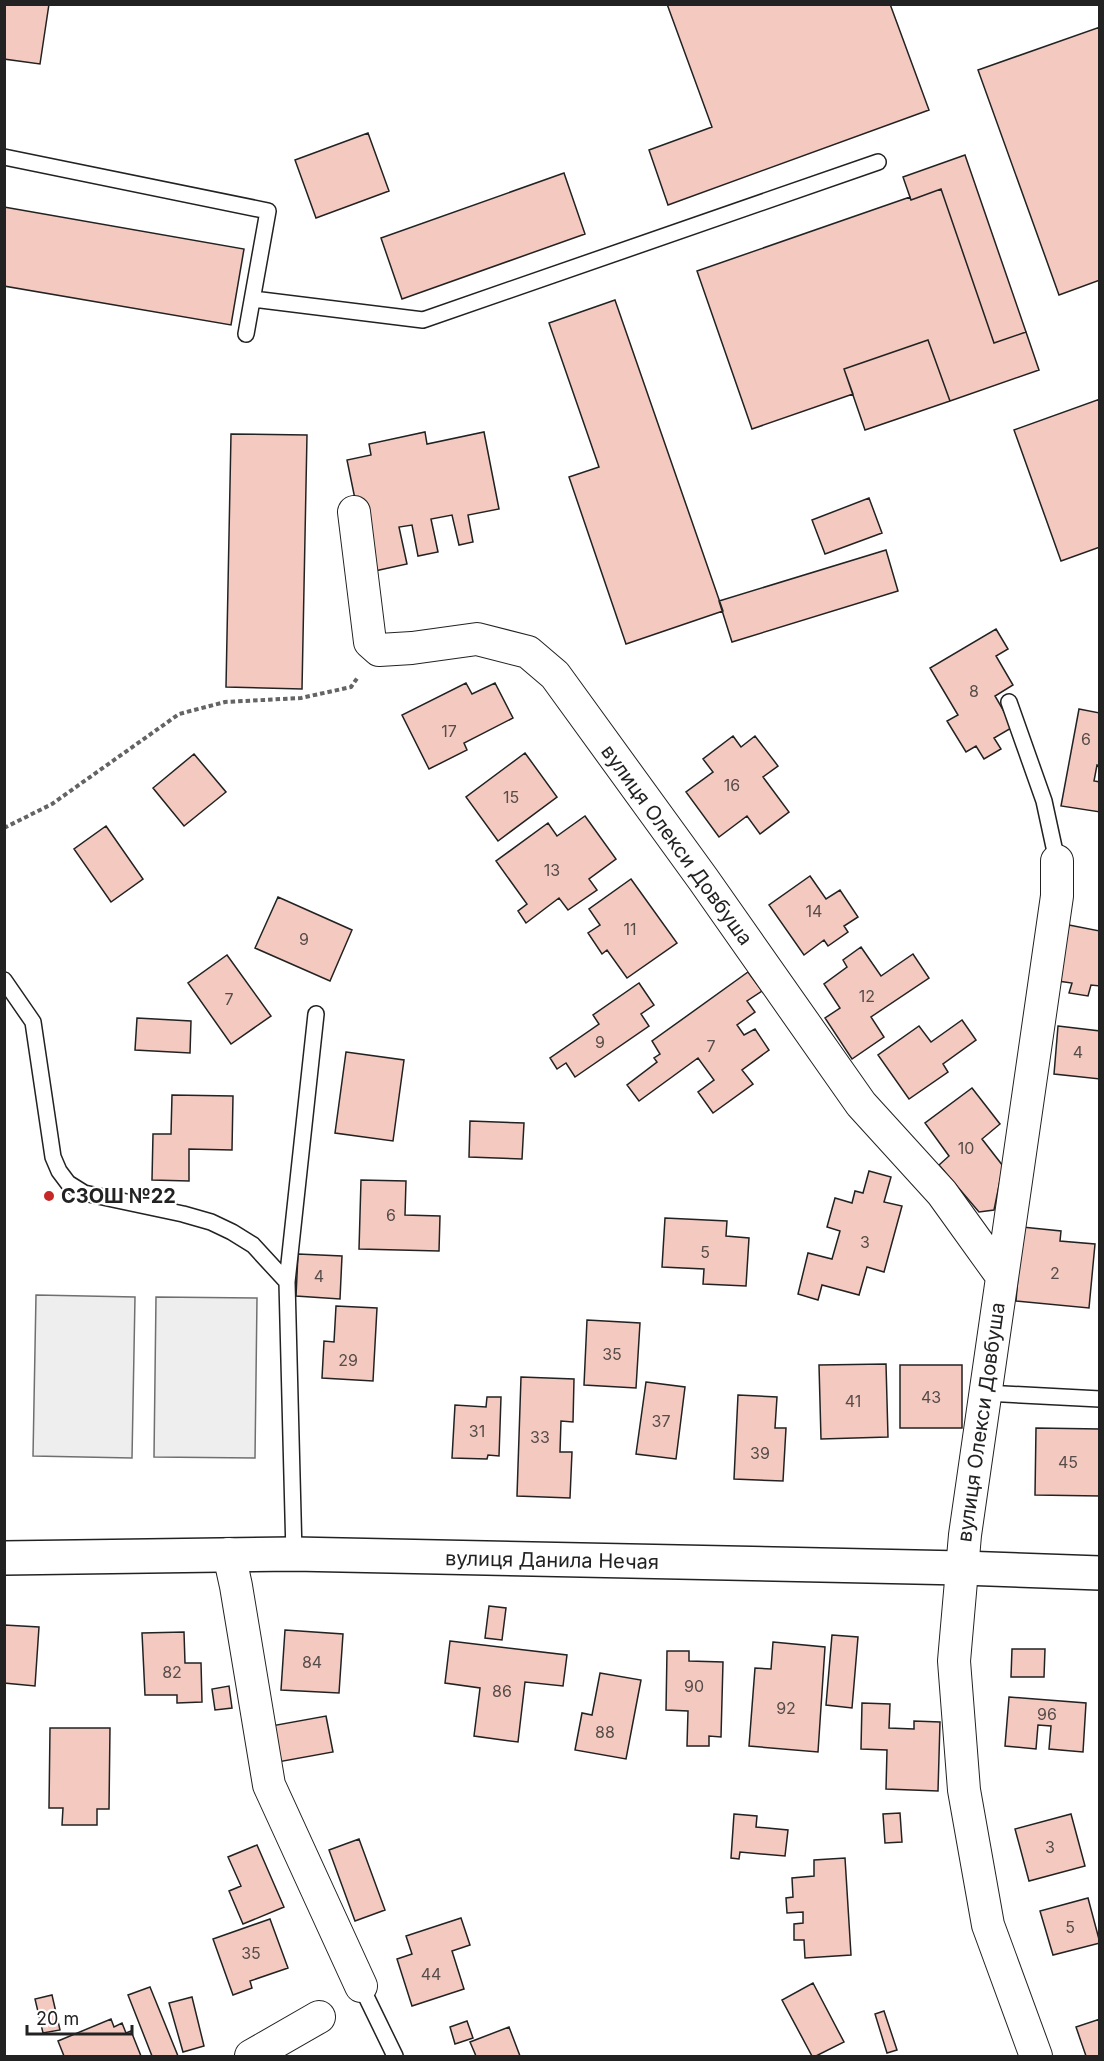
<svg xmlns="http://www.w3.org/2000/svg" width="1104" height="2061" font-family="Inter,sans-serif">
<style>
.green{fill:#eee;stroke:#6f6f6f;stroke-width:1.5}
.building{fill:#f3c9c0;stroke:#222;stroke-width:1.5}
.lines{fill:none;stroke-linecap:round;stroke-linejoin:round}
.lane-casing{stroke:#222;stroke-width:18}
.street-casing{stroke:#222;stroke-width:34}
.secondary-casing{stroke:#222;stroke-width:36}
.path{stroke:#646464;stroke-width:4;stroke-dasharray:4.5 3;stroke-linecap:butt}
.lane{stroke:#fff;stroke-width:15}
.street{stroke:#fff;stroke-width:32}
.secondary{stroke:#fff;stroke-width:33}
.poi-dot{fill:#c62828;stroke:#fff;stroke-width:2}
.labels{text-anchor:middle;stroke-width:4.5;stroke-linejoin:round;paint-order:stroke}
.number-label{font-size:16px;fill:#564c4a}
.street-label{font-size:20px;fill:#222;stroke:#fff}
.poi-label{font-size:20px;font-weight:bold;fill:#222;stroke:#fff;text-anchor:start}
</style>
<rect width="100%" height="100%" fill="#fff"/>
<path class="green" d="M 36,1295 L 135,1297 L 132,1458 L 33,1456 Z
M 156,1297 L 257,1298 L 255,1458 L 154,1457 Z"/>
<path class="building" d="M 4,4 L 49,4 L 40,64 L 4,59 Z
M 667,4 L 890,4 L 929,110 L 668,205 L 649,150 L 712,127 Z
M 1100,27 L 1100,280 L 1059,295 L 978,70 Z
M 368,133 L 389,191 L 316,218 L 295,160 Z
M 965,155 L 1026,332 L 994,343 L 941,189 L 911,200 L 903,177 Z
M 564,173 L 585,234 L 402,299 L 381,238 Z
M 941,189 L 994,343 L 1026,332 L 1039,370 L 950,401 L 928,340 L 844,369 L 853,394 L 752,429 L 697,271 L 910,197 L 911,200 Z
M 4,207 L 244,249 L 231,325 L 4,286 Z
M 615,300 L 723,611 L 626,644 L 569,477 L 599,467 L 549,323 Z
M 928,340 L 950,401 L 865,430 L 844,369 Z
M 1100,399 L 1100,547 L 1061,561 L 1014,430 Z
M 425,432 L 427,444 L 484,432 L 499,509 L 468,515 L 473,542 L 459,545 L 452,515 L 431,519 L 438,552 L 418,556 L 412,525 L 399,527 L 407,564 L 370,572 L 347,460 L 371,455 L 369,444 Z
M 231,434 L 307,435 L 302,689 L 226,687 Z
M 869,498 L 882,533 L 825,554 L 812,520 Z
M 886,550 L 898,591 L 732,642 L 719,601 Z
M 996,629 L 1008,649 L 996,656 L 1013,685 L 995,696 L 1013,727 L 994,738 L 1001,749 L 984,759 L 976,746 L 966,752 L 947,721 L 958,715 L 930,668 Z
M 466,683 L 472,694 L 495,683 L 513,718 L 464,743 L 467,750 L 429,769 L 402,715 Z
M 1079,709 L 1100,713 L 1100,766 L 1097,765 L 1094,781 L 1100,782 L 1100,812 L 1061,806 Z
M 733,736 L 741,747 L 755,736 L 778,766 L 763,777 L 789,812 L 760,834 L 747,816 L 719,837 L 686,792 L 713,772 L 703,759 Z
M 525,753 L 557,797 L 498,841 L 466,797 Z
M 194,754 L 226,792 L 184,826 L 153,788 Z
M 585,816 L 616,859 L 589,879 L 597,890 L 568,910 L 559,898 L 526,923 L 518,911 L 527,904 L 496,861 L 548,823 L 557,836 Z
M 106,826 L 143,879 L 111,902 L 74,849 Z
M 810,876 L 826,899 L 840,890 L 858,917 L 844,926 L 848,932 L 828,946 L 824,940 L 804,955 L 769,905 Z
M 631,879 L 677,943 L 627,978 L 607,950 L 602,954 L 588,933 L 600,925 L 589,909 Z
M 278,897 L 352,930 L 330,981 L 255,948 Z
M 1069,925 L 1100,931 L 1100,986 L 1091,985 L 1088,996 L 1069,993 L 1072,983 L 1058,981 Z
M 861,947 L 881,976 L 913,954 L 929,978 L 871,1017 L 884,1037 L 852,1059 L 825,1018 L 840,1008 L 824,984 L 847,967 L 843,960 Z
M 227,955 L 271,1016 L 231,1044 L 188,983 Z
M 748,972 L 762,991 L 747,1001 L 755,1012 L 737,1025 L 744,1035 L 755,1029 L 769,1050 L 742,1070 L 753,1084 L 713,1113 L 698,1092 L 714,1080 L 698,1058 L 639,1101 L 627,1085 L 657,1062 L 654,1058 L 660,1054 L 652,1041 Z
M 639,983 L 654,1005 L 641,1014 L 649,1026 L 575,1077 L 566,1063 L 557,1069 L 550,1058 L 599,1024 L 593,1015 Z
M 137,1018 L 191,1021 L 190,1053 L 135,1050 Z
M 962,1020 L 976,1040 L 943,1064 L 948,1072 L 909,1099 L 878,1055 L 919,1026 L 931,1042 Z
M 1058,1026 L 1100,1031 L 1100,1079 L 1054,1074 Z
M 346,1052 L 404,1060 L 393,1141 L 335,1133 Z
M 972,1088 L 1000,1124 L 982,1139 L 1003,1166 L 994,1210 L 979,1212 L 939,1165 L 949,1156 L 925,1123 Z
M 172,1095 L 233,1096 L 232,1150 L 189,1149 L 189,1181 L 152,1180 L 153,1134 L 171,1134 Z
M 470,1121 L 524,1123 L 522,1159 L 469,1157 Z
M 869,1171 L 891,1177 L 884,1202 L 902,1206 L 884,1272 L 867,1267 L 859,1295 L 822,1285 L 818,1300 L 798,1294 L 808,1253 L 832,1259 L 840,1231 L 827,1227 L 835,1198 L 852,1203 L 855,1191 L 863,1193 Z
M 361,1180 L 406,1181 L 405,1215 L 440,1216 L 439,1251 L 359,1249 Z
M 665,1218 L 727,1221 L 726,1236 L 749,1238 L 746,1286 L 703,1284 L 704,1269 L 662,1267 Z
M 1022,1227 L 1061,1231 L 1060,1241 L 1095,1244 L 1089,1308 L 1016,1301 Z
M 298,1254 L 342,1256 L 340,1299 L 296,1296 Z
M 336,1306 L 377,1308 L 373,1381 L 322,1378 L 324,1341 L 334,1342 Z
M 587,1320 L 640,1323 L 636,1388 L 584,1385 Z
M 886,1364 L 888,1437 L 821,1439 L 819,1365 Z
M 900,1365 L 962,1365 L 962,1428 L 900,1428 Z
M 521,1377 L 574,1379 L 573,1422 L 561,1421 L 560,1452 L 572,1452 L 570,1498 L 517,1496 Z
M 646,1382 L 685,1387 L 676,1459 L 636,1454 Z
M 738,1395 L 777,1397 L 775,1428 L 786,1428 L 783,1481 L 734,1479 Z
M 487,1397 L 501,1397 L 499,1456 L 488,1455 L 487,1459 L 452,1458 L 455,1405 L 486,1407 Z
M 1036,1428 L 1100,1429 L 1100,1496 L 1035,1495 Z
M 489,1606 L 506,1608 L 502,1640 L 485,1638 Z
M 4,1625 L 39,1627 L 35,1686 L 4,1683 Z
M 285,1630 L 343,1634 L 339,1693 L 281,1690 Z
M 184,1632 L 185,1663 L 201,1663 L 202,1702 L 177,1703 L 177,1695 L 145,1695 L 142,1633 Z
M 832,1635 L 858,1637 L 852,1708 L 826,1705 Z
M 450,1641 L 567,1655 L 563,1686 L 525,1682 L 518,1742 L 474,1736 L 480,1688 L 445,1683 Z
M 773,1642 L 825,1647 L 818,1752 L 749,1746 L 755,1668 L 771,1669 Z
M 1012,1649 L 1045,1649 L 1044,1677 L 1011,1677 Z
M 667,1651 L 689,1651 L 689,1661 L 723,1662 L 721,1737 L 709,1736 L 709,1746 L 687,1746 L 688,1711 L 666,1710 Z
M 600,1673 L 641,1680 L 626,1759 L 575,1750 L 582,1713 L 592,1715 Z
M 229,1686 L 232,1708 L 215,1710 L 212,1689 Z
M 1009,1697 L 1086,1703 L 1083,1752 L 1049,1749 L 1051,1726 L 1038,1725 L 1036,1749 L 1005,1746 Z
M 862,1703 L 890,1704 L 889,1728 L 914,1729 L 914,1721 L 940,1722 L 938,1791 L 886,1789 L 887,1750 L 861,1749 Z
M 326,1716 L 333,1752 L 278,1762 L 271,1726 Z
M 50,1728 L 110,1728 L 109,1809 L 97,1809 L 97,1825 L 62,1825 L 63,1808 L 49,1808 Z
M 900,1813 L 902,1842 L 885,1843 L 883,1814 Z
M 734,1814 L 757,1816 L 756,1827 L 788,1830 L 785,1856 L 740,1852 L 739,1859 L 731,1858 Z
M 1071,1814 L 1085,1866 L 1029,1881 L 1015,1829 Z
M 359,1839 L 385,1910 L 355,1921 L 329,1850 Z
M 257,1845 L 284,1907 L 243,1924 L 229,1891 L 241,1886 L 228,1857 Z
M 845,1858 L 851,1955 L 805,1958 L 804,1940 L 794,1940 L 794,1924 L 803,1923 L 803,1912 L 787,1913 L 786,1898 L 793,1897 L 792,1878 L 814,1876 L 814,1860 Z
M 1088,1898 L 1100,1943 L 1053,1955 L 1040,1911 Z
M 461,1918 L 470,1945 L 452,1951 L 464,1989 L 412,2006 L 397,1959 L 412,1954 L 406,1936 Z
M 270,1919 L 288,1968 L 250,1981 L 252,1988 L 233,1995 L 213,1939 Z
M 813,1983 L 844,2042 L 816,2056 L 812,2056 L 782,2000 Z
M 150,1987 L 178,2056 L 152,2056 L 128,1995 Z
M 52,1995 L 60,2030 L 43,2033 L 35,1999 Z
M 192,1997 L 204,2046 L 183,2052 L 169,2003 Z
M 884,2011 L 897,2050 L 887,2053 L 875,2014 Z
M 111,2019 L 114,2027 L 122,2023 L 126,2033 L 131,2031 L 141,2056 L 64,2056 L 58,2041 Z
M 1100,2019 L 1100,2056 L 1086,2056 L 1076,2027 Z
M 467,2021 L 473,2038 L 455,2044 L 450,2027 Z
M 509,2027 L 520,2056 L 476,2056 L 470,2042 Z"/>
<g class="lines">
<g class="lane-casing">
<path id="lane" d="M 4,157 L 268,211 L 246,334
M 253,299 L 423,320 L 878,162
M 1009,702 L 1044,801 L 1057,861
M 4,980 L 33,1022 L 53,1157 L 59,1171 L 68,1183 L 84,1193 L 183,1214 L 211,1222 L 232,1232 L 253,1245 L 287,1282 L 294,1554
M 287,1282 L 316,1014
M 985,1393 L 1100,1399
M 361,1986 L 395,2056"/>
</g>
<g class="street-casing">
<path id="street" d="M 354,512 L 370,642 L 379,650 L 412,648 L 477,639 L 528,652 L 555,675 L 703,879 L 861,1104 L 942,1193 L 1001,1275
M 229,1554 L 236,1586 L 269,1785 L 361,1986
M 251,2056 L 319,2017
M 1036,2056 L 988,1925 L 964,1790 L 954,1661 L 965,1535 L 1057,896 L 1057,861"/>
</g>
<g class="secondary-casing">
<path id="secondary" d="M 4,1558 L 294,1554 L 962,1568 L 1100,1573"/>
</g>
<path class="path" d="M 4,828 L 52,804 L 179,714 L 225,702 L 301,698 L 351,687 L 358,677"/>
<use href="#lane" class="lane"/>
<use href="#street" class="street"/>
<use href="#secondary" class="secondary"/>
</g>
<circle class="poi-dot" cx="49" cy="1196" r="6"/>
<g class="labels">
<g class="number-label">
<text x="974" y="697">8</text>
<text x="449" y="737">17</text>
<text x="1086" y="745">6</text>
<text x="732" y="791">16</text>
<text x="511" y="803">15</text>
<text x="552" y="876">13</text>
<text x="814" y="917">14</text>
<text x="630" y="935">11</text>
<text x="304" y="945">9</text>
<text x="867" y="1002">12</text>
<text x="229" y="1005">7</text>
<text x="600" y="1048">9</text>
<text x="711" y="1052">7</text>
<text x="1078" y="1058">4</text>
<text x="966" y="1154">10</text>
<text x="391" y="1221">6</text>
<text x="865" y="1248">3</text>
<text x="705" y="1258">5</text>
<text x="1055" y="1279">2</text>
<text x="319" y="1282">4</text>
<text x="612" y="1360">35</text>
<text x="348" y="1366">29</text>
<text x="931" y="1403">43</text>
<text x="853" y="1407">41</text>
<text x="661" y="1427">37</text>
<text x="477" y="1437">31</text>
<text x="540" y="1443">33</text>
<text x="760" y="1459">39</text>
<text x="1068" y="1468">45</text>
<text x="312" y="1668">84</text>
<text x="172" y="1678">82</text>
<text x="694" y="1692">90</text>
<text x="502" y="1697">86</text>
<text x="786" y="1714">92</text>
<text x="1047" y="1720">96</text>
<text x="605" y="1738">88</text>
<text x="1050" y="1853">3</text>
<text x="1070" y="1933">5</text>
<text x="251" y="1959">35</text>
<text x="431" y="1980">44</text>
</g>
<g class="street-label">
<text transform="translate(677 845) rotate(54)" y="7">вулиця Олекси Довбуша</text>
<text transform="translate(981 1422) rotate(-82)" y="7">вулиця Олекси Довбуша</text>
<text transform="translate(552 1560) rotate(1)" y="7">вулиця Данила Нечая</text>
</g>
<g class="poi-label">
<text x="61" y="1203">СЗОШ №22</text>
</g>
</g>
<rect width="1104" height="2061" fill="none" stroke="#222222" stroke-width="12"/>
<path d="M27 2025v9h105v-9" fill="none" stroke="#222222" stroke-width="3"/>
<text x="36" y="2025" font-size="18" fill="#222222" stroke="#ffffff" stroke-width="4.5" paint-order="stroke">20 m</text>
</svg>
